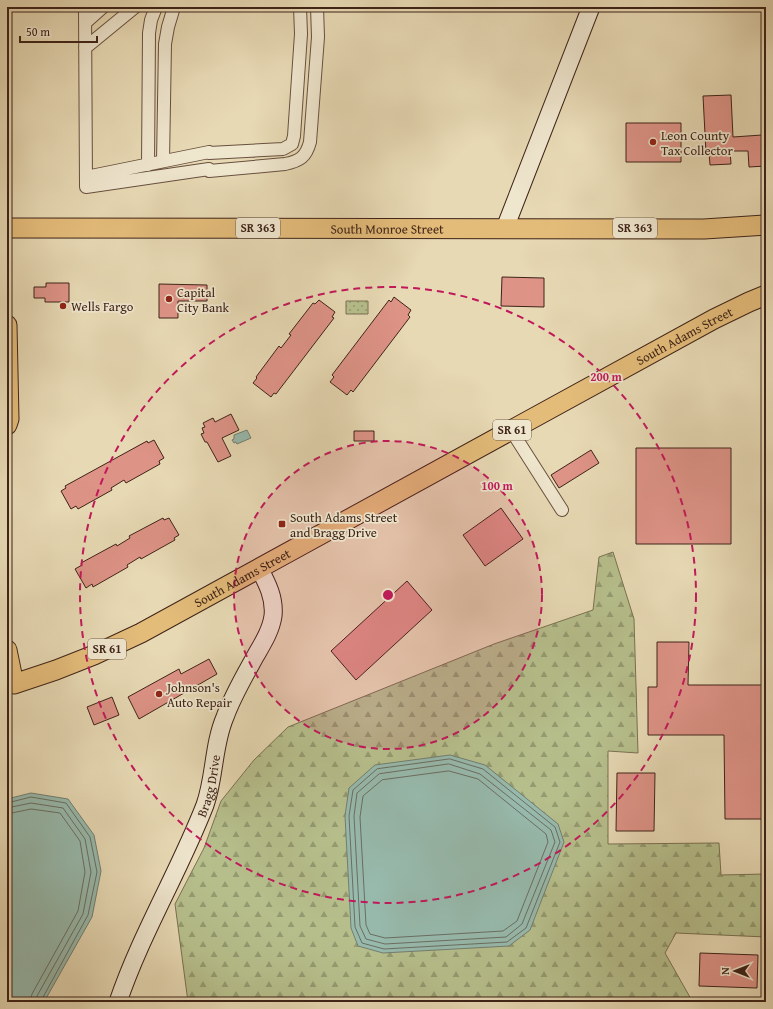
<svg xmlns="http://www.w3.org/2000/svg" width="773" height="1009" font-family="'Gentium Book Plus',serif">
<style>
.green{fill:url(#green-dots);stroke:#7a7152}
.forest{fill:url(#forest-firs);stroke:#7a7152}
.water{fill:#97baad;stroke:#737e71}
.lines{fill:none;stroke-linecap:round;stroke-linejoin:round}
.shore{stroke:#6a6e62;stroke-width:1}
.building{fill:#de9387;stroke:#3e2318}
.street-casing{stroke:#68503f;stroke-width:14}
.secondary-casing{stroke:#3e2318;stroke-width:19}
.primary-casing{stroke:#3e2318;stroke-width:21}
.street{stroke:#efe6ce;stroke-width:12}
.secondary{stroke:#efe6ce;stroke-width:17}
.primary{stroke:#e4bc7a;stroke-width:19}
.ring{fill:none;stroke:#c2185b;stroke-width:2;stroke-dasharray:7 5}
.poi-dot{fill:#8f2418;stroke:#efe6ce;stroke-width:1.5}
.labels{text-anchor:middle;stroke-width:3.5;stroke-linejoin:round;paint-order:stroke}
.shield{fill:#efe6ce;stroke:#735e4f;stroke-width:1}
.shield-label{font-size:12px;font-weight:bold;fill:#3e2318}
.poi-label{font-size:13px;fill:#3e2318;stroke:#efe6ce;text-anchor:start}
.street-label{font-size:13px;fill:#3e2318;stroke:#efe6ce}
.centre{fill:#c2185b;stroke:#efe6ce;stroke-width:2}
.ring-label{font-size:12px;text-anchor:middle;font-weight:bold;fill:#c2185b;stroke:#efe6ce;stroke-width:3.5;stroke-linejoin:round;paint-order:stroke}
</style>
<defs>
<pattern id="green-dots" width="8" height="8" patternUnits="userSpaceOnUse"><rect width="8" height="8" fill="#b6bf8c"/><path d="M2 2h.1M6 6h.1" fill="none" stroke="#959b71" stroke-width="1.8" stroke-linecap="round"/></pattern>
<pattern id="forest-firs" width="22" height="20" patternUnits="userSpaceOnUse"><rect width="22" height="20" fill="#b6bf8c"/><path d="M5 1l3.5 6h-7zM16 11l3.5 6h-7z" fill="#959b71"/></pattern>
</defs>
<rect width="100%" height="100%" fill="#e7d9b4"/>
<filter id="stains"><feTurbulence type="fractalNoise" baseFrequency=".005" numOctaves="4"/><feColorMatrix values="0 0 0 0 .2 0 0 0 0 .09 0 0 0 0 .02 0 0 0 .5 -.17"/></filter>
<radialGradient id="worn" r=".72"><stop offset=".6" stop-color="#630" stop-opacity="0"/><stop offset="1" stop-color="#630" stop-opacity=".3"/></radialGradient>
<path class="green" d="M 346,301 L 368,301 L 368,314 L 346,314 Z"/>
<path class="forest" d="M 613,552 L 634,619 L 638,753 L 608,751 L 608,844 L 719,843 L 721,875 L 766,874 L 766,937 L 676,933 L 665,953 L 691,999 L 691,1002 L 188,1002 L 175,904 L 204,848 L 221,801 L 254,760 L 288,727 L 494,644 L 593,610 L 599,557 Z"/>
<path class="water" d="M 247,430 L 251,438 L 237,444 L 236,442 L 234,443 L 232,440 L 234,439 L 234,435 Z
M 450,755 L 485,765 L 558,824 L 564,842 L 530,930 L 509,946 L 383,953 L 358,946 L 351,928 L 345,816 L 349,788 L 375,765 Z
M 31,793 L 68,799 L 94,835 L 101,871 L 92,917 L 44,1002 L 7,1002 L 7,799 Z"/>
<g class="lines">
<path class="shore" d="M 450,759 L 483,769 L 555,827 L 560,842 L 526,928 L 507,942 L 384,949 L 362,943 L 355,927 L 349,816 L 353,790 L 377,769 Z
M 449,764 L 480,774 L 551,830 L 555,842 L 522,924 L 506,937 L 385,944 L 366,939 L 360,926 L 354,816 L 357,793 L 379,774 Z
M 449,771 L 478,779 L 546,834 L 548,842 L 517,921 L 503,931 L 385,938 L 370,934 L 366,925 L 360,817 L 363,796 L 382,780 Z
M 7,803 L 31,797 L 66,803 L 90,837 L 97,872 L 88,915 L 42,999 L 41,1002
M 7,808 L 31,803 L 63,808 L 85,839 L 91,872 L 83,914 L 37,996 L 36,1002
M 7,814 L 31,809 L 60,813 L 80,841 L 85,872 L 78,911 L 32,994 L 30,1002"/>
</g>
<path class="building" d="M 731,95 L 733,137 L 762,135 L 762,142 L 766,142 L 766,166 L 749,167 L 748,151 L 730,151 L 731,164 L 710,165 L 709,152 L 706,153 L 703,96 Z
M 626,123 L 681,123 L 681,162 L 626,162 Z
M 502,277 L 544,278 L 544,307 L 501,306 Z
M 46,283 L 69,283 L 69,302 L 45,302 L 45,298 L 34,298 L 34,287 L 46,287 Z
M 159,284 L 207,285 L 207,301 L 178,301 L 178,318 L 159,318 Z
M 394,297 L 411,310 L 408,315 L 410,317 L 353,392 L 351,390 L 347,395 L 330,382 L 334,377 L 332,375 L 389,300 L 391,302 Z
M 319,300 L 335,312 L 332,317 L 334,318 L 276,394 L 274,393 L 271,397 L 253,383 L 257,378 L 256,377 L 279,346 L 281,348 L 291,335 L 289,334 L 313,303 L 315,304 Z
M 231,414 L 239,430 L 222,438 L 231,456 L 218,462 L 207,442 L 205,442 L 201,434 L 204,433 L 202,428 L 205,427 L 203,423 L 213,418 L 215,422 Z
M 354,431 L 374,431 L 374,441 L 354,441 Z
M 154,440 L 164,458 L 159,461 L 160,464 L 126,483 L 124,480 L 111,488 L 112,490 L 78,509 L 76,506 L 71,509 L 61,491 L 66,488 L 65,486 L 147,441 L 148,443 Z
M 636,448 L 731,448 L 731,544 L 636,544 Z
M 591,450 L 599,463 L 559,488 L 551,475 Z
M 501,508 L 523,539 L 485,566 L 463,535 Z
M 163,518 L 164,520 L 169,518 L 179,535 L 174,538 L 175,540 L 141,559 L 140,557 L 127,565 L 128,567 L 93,587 L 92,584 L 86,588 L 75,569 L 82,565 L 81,563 L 116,544 L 117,546 L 130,538 L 129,536 Z
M 407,581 L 432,610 L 356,680 L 331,651 Z
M 657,642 L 689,642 L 688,685 L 766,685 L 766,819 L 725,819 L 724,735 L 648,735 L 648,687 L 657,687 Z
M 209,659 L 217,674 L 139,719 L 128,697 L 179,669 L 181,674 Z
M 112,697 L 119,715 L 94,725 L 87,707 Z
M 617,773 L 655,773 L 654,831 L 616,831 Z
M 700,953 L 758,955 L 757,988 L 699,986 Z"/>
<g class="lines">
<g class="street-casing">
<path id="street" d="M 85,7 L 86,187 L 209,169
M 85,23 L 103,7
M 85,48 L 135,7
M 209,153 L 283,149 L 292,144 L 294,136 L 301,34 L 300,7
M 163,161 L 165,44 L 168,27 L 174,7
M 148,165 L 149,33 L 151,20 L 156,7
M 209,171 L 285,164 C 300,161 306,157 310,142 L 318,37 L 317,7
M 86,177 L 209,152
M 511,430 L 562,510"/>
</g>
<g class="secondary-casing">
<g id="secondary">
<path d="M 505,228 L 591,7"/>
<path id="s1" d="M 118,1002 C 141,934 179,872 205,805 C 215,777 213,745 225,717 C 233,695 245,675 256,655 C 263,643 271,630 273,616 C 275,598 267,583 259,568"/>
</g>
</g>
<g class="primary-casing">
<g id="primary">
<path id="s2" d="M 7,228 L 704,229 L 766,225"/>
<path d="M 7,325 L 9,419 L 7,425"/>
<path id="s3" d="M 7,650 L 14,684 L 56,670 L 94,655 L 141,633 L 714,319 L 749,302 L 766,295"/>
</g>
</g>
<use href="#street" class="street"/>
<use href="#secondary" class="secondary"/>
<use href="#primary" class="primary"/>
</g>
<circle cx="388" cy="595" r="154" fill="#c2185b" fill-opacity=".12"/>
<g class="ring">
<circle cx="388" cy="595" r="154"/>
<circle cx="388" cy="595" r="308"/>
</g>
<g class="poi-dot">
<circle cx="653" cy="142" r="4"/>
<circle cx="169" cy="299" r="4"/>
<circle cx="63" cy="306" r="4"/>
<rect x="278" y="520" width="8" height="8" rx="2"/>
<circle cx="159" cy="694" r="4"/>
</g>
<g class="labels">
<g class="shield">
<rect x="236" y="218" width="44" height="20" rx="3"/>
<rect x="613" y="218" width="44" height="20" rx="3"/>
<rect x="493" y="420" width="38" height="20" rx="3"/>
<rect x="88" y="639" width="38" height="20" rx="3"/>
</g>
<g class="shield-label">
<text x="258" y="232">SR 363</text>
<text x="635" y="232">SR 363</text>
<text x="512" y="434">SR 61</text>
<text x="107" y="653">SR 61</text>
</g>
<g class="poi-label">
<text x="661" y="140">Leon County<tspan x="661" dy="15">Tax Collector</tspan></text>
<text x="177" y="297">Capital<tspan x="177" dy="15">City Bank</tspan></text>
<text x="71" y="311">Wells Fargo</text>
<text x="290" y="522">South Adams Street<tspan x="290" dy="15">and Bragg Drive</tspan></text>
<text x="167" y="692">Johnson's<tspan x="167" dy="15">Auto Repair</tspan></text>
</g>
<g class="street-label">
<text dy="5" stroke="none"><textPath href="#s2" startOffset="380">South Monroe Street</textPath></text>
<text dy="5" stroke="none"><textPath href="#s3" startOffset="791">South Adams Street</textPath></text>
<text dy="5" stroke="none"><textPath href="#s3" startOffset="287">South Adams Street</textPath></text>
<text dy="5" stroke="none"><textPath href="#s1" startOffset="235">Bragg Drive</textPath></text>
</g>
</g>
<circle cx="388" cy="595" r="6" class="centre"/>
<g class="ring-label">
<text x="606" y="381">200 m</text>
<text x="497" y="490">100 m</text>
</g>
<rect width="773" height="1009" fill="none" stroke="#e7d9b4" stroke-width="24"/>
<rect x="8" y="8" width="757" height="993" fill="none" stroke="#3e2318" stroke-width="2"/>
<rect x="12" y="12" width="749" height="985" fill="none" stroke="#3e2318"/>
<g transform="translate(735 971) rotate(270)" stroke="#efe6ce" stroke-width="3" paint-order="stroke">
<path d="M0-3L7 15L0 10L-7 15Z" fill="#3e2318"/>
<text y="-6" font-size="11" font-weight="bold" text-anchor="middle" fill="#3e2318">N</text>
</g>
<path d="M20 36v6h77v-6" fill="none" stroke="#3e2318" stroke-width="2"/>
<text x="26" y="36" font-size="12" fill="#3e2318" stroke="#efe6ce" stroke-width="3" paint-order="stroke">50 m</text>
<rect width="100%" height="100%" filter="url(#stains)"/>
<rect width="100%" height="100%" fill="url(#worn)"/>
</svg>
